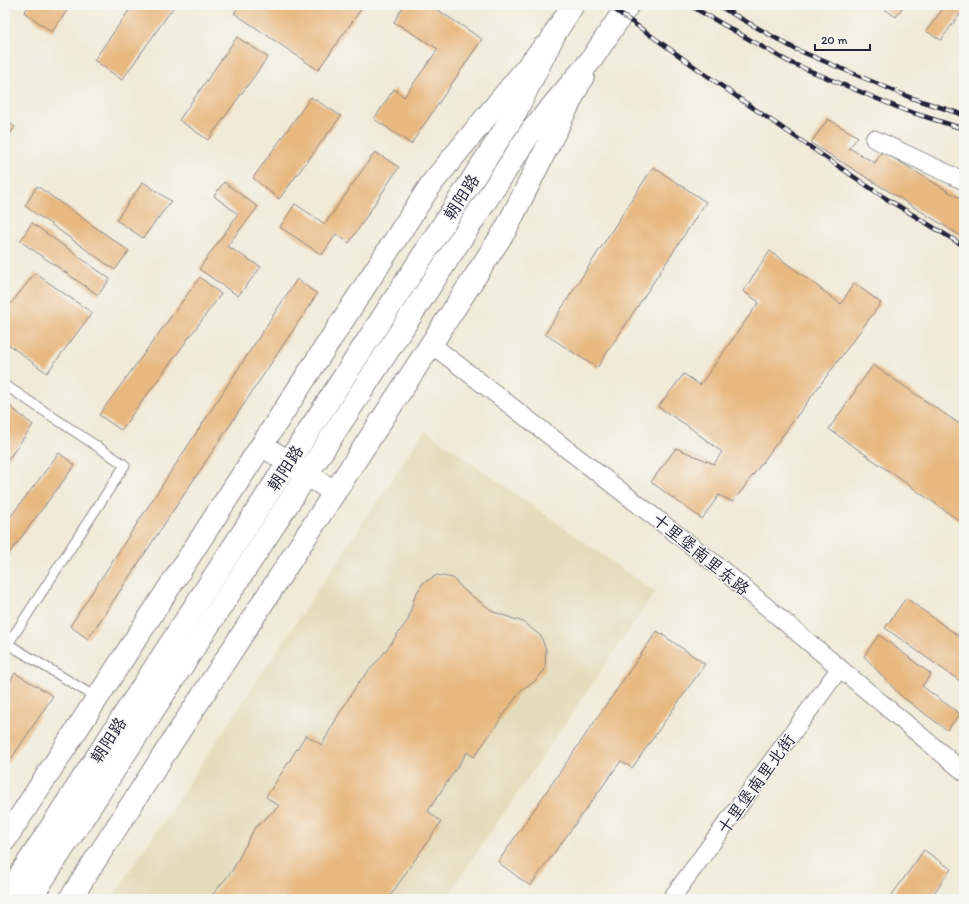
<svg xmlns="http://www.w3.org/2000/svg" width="969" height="904" font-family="Itim,'LXGW WenKai TC',sans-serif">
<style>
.built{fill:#e4dbba}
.building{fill:#e8b87f}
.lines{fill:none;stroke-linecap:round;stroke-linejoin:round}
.lane-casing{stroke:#898689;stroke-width:11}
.street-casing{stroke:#898689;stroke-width:19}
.secondary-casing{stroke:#898689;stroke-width:24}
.highway-casing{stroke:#898689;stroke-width:24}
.lane{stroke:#fff;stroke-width:9}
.street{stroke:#fff;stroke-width:17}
.secondary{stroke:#fff;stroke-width:22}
.highway{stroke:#fff;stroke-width:22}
.rail-casing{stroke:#22223b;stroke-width:4.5}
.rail{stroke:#f6f6f2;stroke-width:3;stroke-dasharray:9;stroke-linecap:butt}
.labels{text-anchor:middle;stroke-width:3;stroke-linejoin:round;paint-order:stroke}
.street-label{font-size:17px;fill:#22223b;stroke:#f6f6f2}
</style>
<rect width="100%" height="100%" fill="#f6f6f2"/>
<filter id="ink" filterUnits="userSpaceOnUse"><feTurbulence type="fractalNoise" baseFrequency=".025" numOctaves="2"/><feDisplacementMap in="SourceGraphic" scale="8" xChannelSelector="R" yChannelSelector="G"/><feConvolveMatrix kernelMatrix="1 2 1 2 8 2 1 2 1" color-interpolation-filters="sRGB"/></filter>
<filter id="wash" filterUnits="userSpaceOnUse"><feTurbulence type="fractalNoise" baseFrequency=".012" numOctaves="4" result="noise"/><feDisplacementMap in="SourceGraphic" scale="16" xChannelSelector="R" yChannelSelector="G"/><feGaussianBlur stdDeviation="0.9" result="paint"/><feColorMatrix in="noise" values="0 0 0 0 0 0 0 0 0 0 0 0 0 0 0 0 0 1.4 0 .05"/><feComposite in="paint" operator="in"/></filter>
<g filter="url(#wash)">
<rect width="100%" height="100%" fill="#f0ead7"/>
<path class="built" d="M 425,430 L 655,592 L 445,899 L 111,899 Z"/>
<g id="blocks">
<path class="building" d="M 30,5 L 71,5 L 52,32 L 24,12 Z
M 133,5 L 175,5 L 122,80 L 94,60 Z
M 240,5 L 364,5 L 318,70 L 234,13 Z
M 404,5 L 430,5 L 482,39 L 411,144 L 374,119 L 394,89 L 404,97 L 438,49 L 394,22 Z
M 879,5 L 904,5 L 896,17 Z
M 937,5 L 964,5 L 964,18 L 959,15 L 941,40 L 926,31 L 942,10 Z
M 237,37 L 268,57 L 208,140 L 179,120 Z
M 311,97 L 341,116 L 279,199 L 253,178 Z
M 828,119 L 858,137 L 849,148 L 875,163 L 882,151 L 964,201 L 964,238 L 811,143 Z
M 5,120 L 15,127 L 5,141 Z
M 375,152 L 399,167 L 349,243 L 336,234 L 322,255 L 280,227 L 295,204 L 325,224 Z
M 653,167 L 706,202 L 597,368 L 545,334 Z
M 143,182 L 171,201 L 143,238 L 116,220 Z
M 224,182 L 258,207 L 227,246 L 261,267 L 238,296 L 199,269 L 238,214 L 214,196 Z
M 37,186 L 129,251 L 115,270 L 25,206 Z
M 32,223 L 110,279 L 98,295 L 20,241 Z
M 770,251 L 841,304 L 854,283 L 881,303 L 733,502 L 719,495 L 702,519 L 651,482 L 676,448 L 714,464 L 722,452 L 685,424 L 658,407 L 684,374 L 700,385 L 759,302 L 743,291 Z
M 35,273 L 92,313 L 47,373 L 5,342 L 5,311 Z
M 200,277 L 221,294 L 121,430 L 99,415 Z
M 297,279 L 317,294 L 88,639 L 70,626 Z
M 873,365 L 964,427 L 964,524 L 829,429 Z
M 5,402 L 33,425 L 5,464 Z
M 59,453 L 75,465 L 5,559 L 5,524 Z
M 437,575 L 453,578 L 465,591 L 494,612 L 523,622 L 541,636 L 546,650 L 545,670 L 534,682 L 522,689 L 474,757 L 467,752 L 428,811 L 441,822 L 388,899 L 209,899 L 232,871 L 254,829 L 279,806 L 266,797 L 306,735 L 322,745 L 336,719 L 358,683 L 381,657 L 408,620 L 415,596 L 423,583 Z
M 906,598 L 964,640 L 964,684 L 885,628 Z
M 657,631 L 705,664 L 632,768 L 621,761 L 530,886 L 498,862 Z
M 879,635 L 931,674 L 922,686 L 960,714 L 947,730 L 901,696 L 864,656 Z
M 15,673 L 53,696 L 5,768 L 5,690 Z
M 924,850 L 951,869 L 930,899 L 889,899 Z"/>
</g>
</g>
<g filter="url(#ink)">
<use href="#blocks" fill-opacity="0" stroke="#898689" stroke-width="1"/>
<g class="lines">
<g class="lane-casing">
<path id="lane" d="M 5,385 L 125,465 L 8,644 L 97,698"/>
</g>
<g class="street-casing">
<path id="street" d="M 874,139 L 964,181
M 431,344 L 719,567 L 964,772
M 671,899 L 840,668"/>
</g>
<g class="secondary-casing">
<path id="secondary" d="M 262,445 L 334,492
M 5,840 L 432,183 L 543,48
M 70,899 L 506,229 L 583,76"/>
</g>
<g class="highway-casing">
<path id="highway" d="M 5,898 L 513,117 L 555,33 L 573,5
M 30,899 L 532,130 L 591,60 L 628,5"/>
</g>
<use href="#lane" class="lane"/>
<use href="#street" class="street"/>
<use href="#secondary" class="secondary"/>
<use href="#highway" class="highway"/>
<g class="rail-casing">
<path id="rail" d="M 608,5 L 740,99 L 882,196 L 964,246
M 689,5 L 789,62 L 904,110 L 964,129
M 717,5 L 795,49 L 909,97 L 964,115"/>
</g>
<use href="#rail" class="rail"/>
</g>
</g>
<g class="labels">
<g class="street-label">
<text transform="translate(461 197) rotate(-57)" y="6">朝阳路</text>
<text transform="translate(285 468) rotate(-57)" y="6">朝阳路</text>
<text transform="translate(701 554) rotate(39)" y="6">十里堡南里东路</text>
<text transform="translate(108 740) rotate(-57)" y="6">朝阳路</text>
<text transform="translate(756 784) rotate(-54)" y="6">十里堡南里北街</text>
</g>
</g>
<rect width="969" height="904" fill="none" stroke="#f6f6f2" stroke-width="20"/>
<path d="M815 44v6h55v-6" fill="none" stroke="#22223b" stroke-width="2"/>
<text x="821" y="44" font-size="12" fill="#22223b" stroke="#f6f6f2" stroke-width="3" paint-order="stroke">20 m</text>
</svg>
